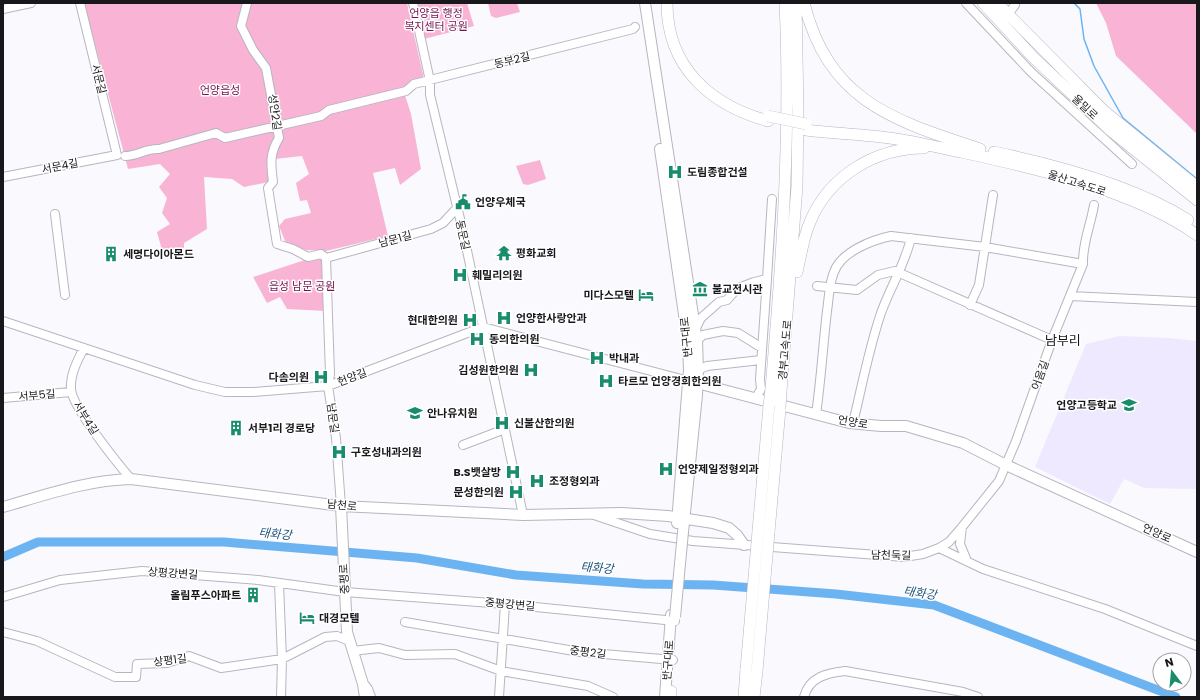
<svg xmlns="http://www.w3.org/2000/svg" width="1200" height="700" font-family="Poppins,'Noto Sans KR',sans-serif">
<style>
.built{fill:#eee9fe}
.green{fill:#f9b4d5}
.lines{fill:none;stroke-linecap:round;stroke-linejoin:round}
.stream{stroke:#6cb4f1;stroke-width:1.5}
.river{stroke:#6cb4f1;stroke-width:9}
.minor-casing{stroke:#b7b5c1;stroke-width:10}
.major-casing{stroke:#b7b5c1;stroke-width:12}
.highway-casing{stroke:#b7b5c1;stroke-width:12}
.minor{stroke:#fff;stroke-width:8}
.major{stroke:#fff;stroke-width:10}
.highway{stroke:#fff;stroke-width:11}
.major-bridge-casing{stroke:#b7b5c1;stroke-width:12;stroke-linecap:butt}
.highway-bridge-casing{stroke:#b7b5c1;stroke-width:12;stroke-linecap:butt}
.major-bridge{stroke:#fff;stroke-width:10}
.highway-bridge{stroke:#fff;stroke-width:11}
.labels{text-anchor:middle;stroke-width:3;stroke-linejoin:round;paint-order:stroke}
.park-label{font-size:11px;fill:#74104f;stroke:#fff}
.street-label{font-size:11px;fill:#18171b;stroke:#fff}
.poi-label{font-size:11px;font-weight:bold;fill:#18171b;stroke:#fff;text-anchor:start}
.water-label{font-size:12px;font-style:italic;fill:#1e527a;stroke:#fff}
.quarter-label{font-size:13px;fill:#18171b;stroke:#fff}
</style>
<rect width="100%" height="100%" fill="#faf9fe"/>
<path class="built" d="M 1119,336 L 1169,338 L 1197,341 L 1197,489 L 1144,488 L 1124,479 L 1110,504 L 1035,467 L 1086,344 Z"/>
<path class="green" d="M 84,3 L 407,3 L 424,79 L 407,84 L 403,89 L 411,114 L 421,169 L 400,185 L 395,168 L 373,173 L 388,236 L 326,251 L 306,250 L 285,241 L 279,226 L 285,219 L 311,213 L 307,200 L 300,201 L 296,183 L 309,174 L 302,156 L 275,159 L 269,182 L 244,187 L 232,179 L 204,177 L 207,229 L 184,243 L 184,248 L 162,250 L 157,232 L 170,224 L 162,213 L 167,198 L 159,187 L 170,174 L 160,164 L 128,169 Z
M 416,3 L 467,3 L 474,26 L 424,39 Z
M 488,3 L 517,3 L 520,12 L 496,18 L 491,16 Z
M 1096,3 L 1197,3 L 1197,134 L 1116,56 L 1106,23 Z
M 540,160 L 546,179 L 528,185 L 523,184 L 516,166 Z
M 320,255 L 324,259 L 326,311 L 287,309 L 280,297 L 267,303 L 253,277 Z"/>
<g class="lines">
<path class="stream" d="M 1074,3 L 1080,9 L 1084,39 L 1094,66 L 1123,118 L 1197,179"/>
<path class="river" d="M 3,557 L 38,542 L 224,542 L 417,558 L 516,575 L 643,584 L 713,585 L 836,594 L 934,605 L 1176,697"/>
<g class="minor-casing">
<path id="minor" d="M 247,3 L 241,26 L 253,50 L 266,68 L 279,138 C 269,154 271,165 273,182 L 268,188 L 277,244 L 293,249 L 308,257 L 321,254 L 326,258
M 413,3 L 430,81 L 430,95 L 462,227 L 523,515
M 966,3 L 1031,72 L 1132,164
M 3,9 L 31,3
M 1009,13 L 1015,5 L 1014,3
M 125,156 C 137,156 147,148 159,149 L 216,133 L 225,138 L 321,116 L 329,110 L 406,91 L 414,84 L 633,29 L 635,27
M 3,177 L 117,155 L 80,3
M 55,214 L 65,295
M 326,258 L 330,374 L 328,386 L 336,438 L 341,506
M 326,258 L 431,229 L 443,223 L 457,208
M 767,279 L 772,199
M 817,286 L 857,290 L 878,275 L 895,271 L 1052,340
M 1070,296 L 1197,302
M 970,305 L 979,285 L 993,195
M 3,321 L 195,385 L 225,392 L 253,392 L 328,386 L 483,327 L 693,382
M 695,330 L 701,318 L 719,302 L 727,300 L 734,292 L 741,287 L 754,282 L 767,279 L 760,379 L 761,389 L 756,398
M 697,341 L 703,335 L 723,331 L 738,333 L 762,348
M 84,348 C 77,361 70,375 71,389 C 72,407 118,464 131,479
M 698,370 L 707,366 L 761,360
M 3,398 L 71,392
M 816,414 C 821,380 823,345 827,311 C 829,298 829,284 834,272 C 841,252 872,240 891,236 L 985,247 L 1083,264 C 1082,244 1091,224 1094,205
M 853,423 C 862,386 869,348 881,313 C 890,288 905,264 911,238
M 463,445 L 505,429
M 594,515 L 650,534 L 693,541 L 904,557 L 923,554 L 939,548 L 983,569 L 1105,609 L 1197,646
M 962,527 L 960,544 L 967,561
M 939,548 L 949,542 L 962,527 L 999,481 L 1016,441 L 1052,340 L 1083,264
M 279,583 L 282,659 L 281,697
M 3,597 L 60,580 L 142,571 L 258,580 L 345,592 L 505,604 L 675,621
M 405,622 L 580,652 L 673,660
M 3,632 L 37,641 L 115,677 L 136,677 L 137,664 L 167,663 L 189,656 L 221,668 L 282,659 L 325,637 L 337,636 L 349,641
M 352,651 L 379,648 L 405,655 L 455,654 L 501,671 L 588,686 L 613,697
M 499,697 L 505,604
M 804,697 C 809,677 827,673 845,671 L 963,692 L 978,697"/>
</g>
<g class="major-casing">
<path id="major" d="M 645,3 L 697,341 L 698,370 L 697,395 L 683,532
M 660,149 L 688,342 L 689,370 L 677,523
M 697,383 L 849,423 L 881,426 L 906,426 L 963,443 L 1006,465 L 1197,552
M 341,506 L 347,632 L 363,684
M 3,507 C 45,495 87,480 131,479 L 341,506 L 523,515 L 622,513 L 668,516 L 713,523 L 729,528 L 737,535 L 744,545
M 365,697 L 363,684 L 367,689 L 370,697
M 665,697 L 671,615"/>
</g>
<g class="highway-casing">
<path id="highway" d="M 667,3 C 667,67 710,105 768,121
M 804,3 C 829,102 893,120 980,149
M 983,3 L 1033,57 L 1110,130 L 1197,200
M 997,3 L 1104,111 L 1197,187
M 806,130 C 836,134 866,134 896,139 C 918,142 939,148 961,152 C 1035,168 1136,191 1197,235
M 994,152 C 1056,165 1135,186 1188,220
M 797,272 C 801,255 803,238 810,222 C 829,176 875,148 924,148
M 771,389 C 782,260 791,132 785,3
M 781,391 L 797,186 L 798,111 L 796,3
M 758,531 L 769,406
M 769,532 L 780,409
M 671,691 L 671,697
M 744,697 L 746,669
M 754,697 L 757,671"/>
</g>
<use href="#minor" class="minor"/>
<use href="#major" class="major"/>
<use href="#highway" class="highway"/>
<g class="major-bridge-casing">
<path id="major-bridge" d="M 675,617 L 683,532"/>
</g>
<g class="highway-bridge-casing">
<path id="highway-bridge" d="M 768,116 L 806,124
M 769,406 L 771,389
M 780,409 L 781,391
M 746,669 L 758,531
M 757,671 L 769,532"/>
</g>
<use href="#major-bridge" class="major-bridge"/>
<use href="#highway-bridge" class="highway-bridge"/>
</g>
<defs>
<g id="hospital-bare" transform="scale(1.2)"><path d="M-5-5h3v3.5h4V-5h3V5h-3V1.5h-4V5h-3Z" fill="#198c6c" stroke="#fff" stroke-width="2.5" paint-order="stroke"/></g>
<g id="civic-bare" transform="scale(1.2)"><path d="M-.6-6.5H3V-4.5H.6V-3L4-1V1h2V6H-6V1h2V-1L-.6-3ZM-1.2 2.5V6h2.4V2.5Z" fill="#198c6c" stroke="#fff" stroke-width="2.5" paint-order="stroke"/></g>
<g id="temple-bare" transform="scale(1.2)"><path d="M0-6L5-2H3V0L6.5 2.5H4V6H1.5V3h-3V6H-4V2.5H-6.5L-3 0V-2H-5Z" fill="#198c6c" stroke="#fff" stroke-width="2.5" paint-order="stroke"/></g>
<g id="building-bare" transform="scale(1.2)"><path d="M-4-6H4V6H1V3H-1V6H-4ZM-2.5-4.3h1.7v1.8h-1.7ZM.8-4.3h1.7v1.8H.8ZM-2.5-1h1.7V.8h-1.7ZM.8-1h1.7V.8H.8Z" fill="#198c6c" stroke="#fff" stroke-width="2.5" paint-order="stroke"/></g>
<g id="museum-bare" transform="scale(1.2)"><path d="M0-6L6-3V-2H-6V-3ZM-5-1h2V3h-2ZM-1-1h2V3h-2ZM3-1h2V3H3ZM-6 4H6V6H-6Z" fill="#198c6c" stroke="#fff" stroke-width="2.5" paint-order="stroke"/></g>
<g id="hotel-bare" transform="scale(1.2)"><path d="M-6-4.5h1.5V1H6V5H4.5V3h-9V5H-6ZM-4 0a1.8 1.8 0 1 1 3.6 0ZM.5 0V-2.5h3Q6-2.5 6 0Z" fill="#198c6c" stroke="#fff" stroke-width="2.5" paint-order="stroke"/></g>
<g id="school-bare" transform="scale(1.2)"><path d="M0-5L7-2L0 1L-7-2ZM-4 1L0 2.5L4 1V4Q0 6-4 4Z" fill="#198c6c" stroke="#fff" stroke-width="2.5" paint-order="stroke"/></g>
</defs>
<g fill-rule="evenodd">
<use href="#hospital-bare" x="675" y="172"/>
<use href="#civic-bare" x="463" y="202"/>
<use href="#temple-bare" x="504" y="253"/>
<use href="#building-bare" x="111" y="254"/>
<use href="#hospital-bare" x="460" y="275"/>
<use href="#museum-bare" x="700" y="289"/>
<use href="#hotel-bare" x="646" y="295"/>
<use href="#hospital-bare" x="504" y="318"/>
<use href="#hospital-bare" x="470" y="320"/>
<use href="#hospital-bare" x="477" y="339"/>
<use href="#hospital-bare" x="597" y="358"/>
<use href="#hospital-bare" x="531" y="370"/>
<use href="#hospital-bare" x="321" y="377"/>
<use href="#hospital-bare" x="606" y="381"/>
<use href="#school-bare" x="1129" y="405"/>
<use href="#school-bare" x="415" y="413"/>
<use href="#hospital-bare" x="502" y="423"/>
<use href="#building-bare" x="236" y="428"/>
<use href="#hospital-bare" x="339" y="452"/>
<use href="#hospital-bare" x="666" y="469"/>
<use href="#hospital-bare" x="513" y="472"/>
<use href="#hospital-bare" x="537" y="481"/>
<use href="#hospital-bare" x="516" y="492"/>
<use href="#building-bare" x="253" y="595"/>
<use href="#hotel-bare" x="307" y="618"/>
</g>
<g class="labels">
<g class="park-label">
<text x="436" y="17">언양읍 행정<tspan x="436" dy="13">복지센터 공원</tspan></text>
<text x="220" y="94">언양읍성</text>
<text x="302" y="290">읍성 남문 공원</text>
</g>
<g class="street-label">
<text transform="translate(512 60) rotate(-14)" y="4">동부2길</text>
<text transform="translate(99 79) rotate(76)" y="4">서문길</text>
<text transform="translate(1085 107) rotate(43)" y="4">울밀로</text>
<text transform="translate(275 112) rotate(82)" y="4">성안2길</text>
<text transform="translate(60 166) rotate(-11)" y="4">서문4길</text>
<text transform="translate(1077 183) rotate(18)" y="4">울산고속도로</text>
<text transform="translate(463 235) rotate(77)" y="4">동문길</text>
<text transform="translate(395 239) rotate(-15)" y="4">남문1길</text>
<text transform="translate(686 337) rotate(-96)" y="4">반구대로</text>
<text transform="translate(785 350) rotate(-85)" y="4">경부고속도로</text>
<text transform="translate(1040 375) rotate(-70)" y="4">어음길</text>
<text transform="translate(352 377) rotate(-21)" y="4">헌양길</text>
<text transform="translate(37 395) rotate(-5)" y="4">서부5길</text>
<text transform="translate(86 418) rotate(58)" y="4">서부4길</text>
<text transform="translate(333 418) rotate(82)" y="4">남문길</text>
<text transform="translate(853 422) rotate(10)" y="4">언양로</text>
<text transform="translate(342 505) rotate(6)" y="4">남천로</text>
<text transform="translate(1157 533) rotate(24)" y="4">언양로</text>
<text transform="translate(891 555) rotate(1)" y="4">남천둑길</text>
<text transform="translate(173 573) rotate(4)" y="4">상평강변길</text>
<text transform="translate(344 579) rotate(-93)" y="4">중평로</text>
<text transform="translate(510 604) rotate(5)" y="4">중평강변길</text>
<text transform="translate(588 652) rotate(7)" y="4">중평2길</text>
<text transform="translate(170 660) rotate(-7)" y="4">상평1길</text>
<text transform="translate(668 660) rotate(-86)" y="4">반구대로</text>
</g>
<g class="poi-label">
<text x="687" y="176">도림종합건설</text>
<text x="475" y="206">언양우체국</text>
<text x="516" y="257">평화교회</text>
<text x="123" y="258">세명다이아몬드</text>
<text x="472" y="279">훼밀리의원</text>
<text x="712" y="293">불교전시관</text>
<text x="634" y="299" text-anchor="end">미다스모텔</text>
<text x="516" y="322">언양한사랑안과</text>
<text x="458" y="324" text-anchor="end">현대한의원</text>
<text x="489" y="343">동의한의원</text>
<text x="609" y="362">박내과</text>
<text x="519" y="374" text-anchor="end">김성원한의원</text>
<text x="309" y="381" text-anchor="end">다솜의원</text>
<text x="618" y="385">타르모 언양경희한의원</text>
<text x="1117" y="409" text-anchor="end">언양고등학교</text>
<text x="427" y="417">안나유치원</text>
<text x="514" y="427">신불산한의원</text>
<text x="248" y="432">서부1리 경로당</text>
<text x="351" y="456">구호성내과의원</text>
<text x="678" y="473">언양제일정형외과</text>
<text x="501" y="476" text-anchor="end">B.S뱃살방</text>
<text x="549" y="485">조정형외과</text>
<text x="504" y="496" text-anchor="end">문성한의원</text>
<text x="241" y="599" text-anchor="end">올림푸스아파트</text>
<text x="319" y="622">대경모텔</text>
</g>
<g class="water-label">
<text transform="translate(275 534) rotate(5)" y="4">태화강</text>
<text transform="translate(597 568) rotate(4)" y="4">태화강</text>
<text transform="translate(920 593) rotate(8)" y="4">태화강</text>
</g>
<g class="quarter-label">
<text x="1063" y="345">남부리</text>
</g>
</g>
<rect width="1200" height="700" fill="none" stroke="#18171b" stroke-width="8"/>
<g transform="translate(1172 672) rotate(344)"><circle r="19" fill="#ffffff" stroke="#a3a2a4"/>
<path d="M0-3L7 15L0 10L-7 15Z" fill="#198c6c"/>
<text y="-6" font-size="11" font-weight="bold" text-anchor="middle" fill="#18171b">N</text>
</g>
</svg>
